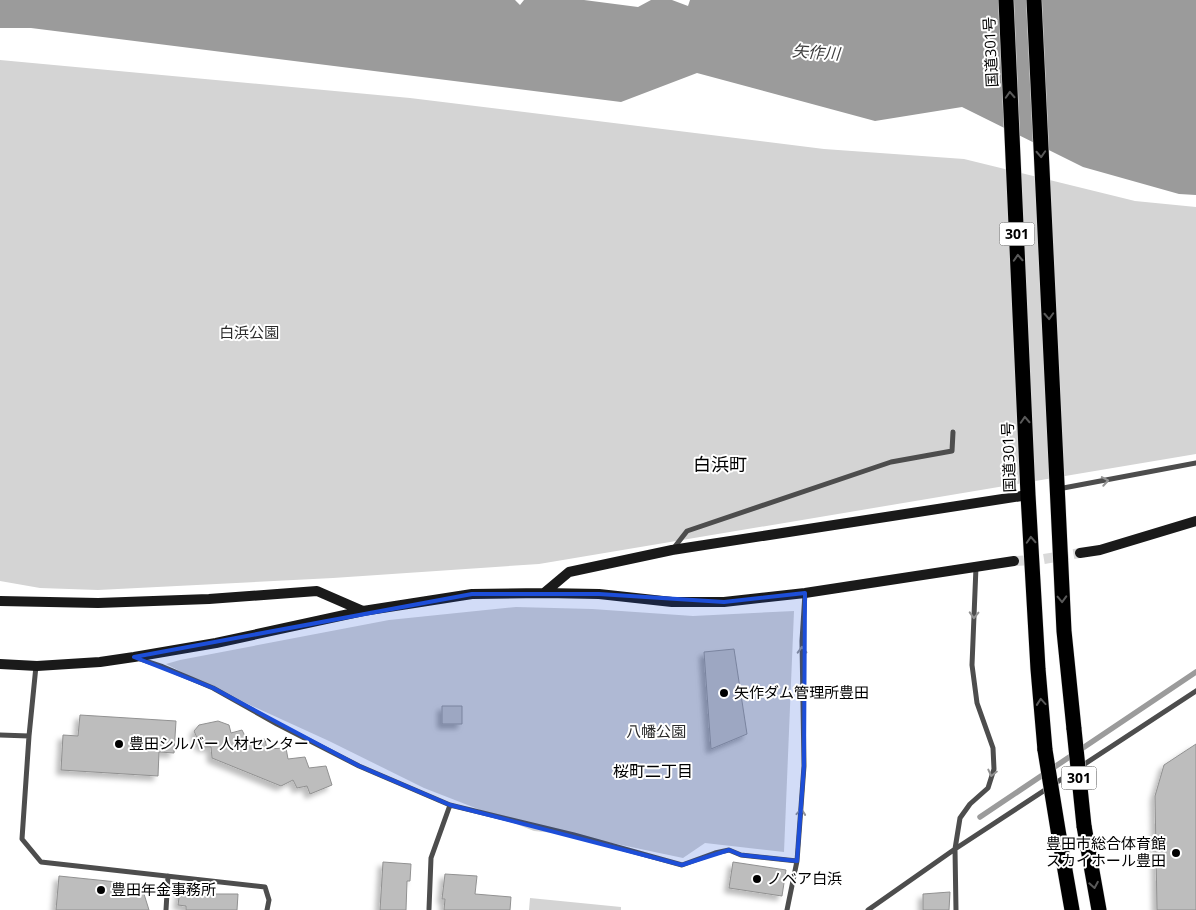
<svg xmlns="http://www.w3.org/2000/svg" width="1196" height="910" font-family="'Open Sans','Noto Sans JP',sans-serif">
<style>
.green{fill:#d4d4d4}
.water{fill:#9b9b9b}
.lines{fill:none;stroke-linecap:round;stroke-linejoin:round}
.stream{stroke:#9b9b9b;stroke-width:5.5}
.building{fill:#bdbdbd;stroke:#919191;filter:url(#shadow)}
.secondary-tunnel{stroke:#d9d9d9;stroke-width:10;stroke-dasharray:10 5;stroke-linecap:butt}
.highway-casing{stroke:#dbdbdb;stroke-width:16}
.street{stroke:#4d4d4d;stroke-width:5}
.secondary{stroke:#1a1a1a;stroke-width:10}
.highway{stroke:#000;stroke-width:15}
.highway-bridge-casing{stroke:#dbdbdb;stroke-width:16;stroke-linecap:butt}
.highway-bridge{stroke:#000;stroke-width:15}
.oneway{stroke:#595959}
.oneway2{stroke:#949494}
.marked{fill:#1d4ed8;fill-opacity:0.2;stroke:#1d4ed8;stroke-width:4;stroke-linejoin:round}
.poi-dot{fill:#000;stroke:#fff;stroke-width:2}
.labels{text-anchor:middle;stroke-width:4;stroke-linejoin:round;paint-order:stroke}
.shield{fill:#fff;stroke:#4c4c4c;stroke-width:1}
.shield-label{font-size:14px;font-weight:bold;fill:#000}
.street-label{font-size:15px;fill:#000;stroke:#fff}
.park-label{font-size:15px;fill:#2b2b2b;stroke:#fff}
.poi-label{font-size:15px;fill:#000;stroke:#fff;text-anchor:start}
.water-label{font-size:16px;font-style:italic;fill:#3c3c3c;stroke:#fff}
.neighbourhood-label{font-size:16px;fill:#000;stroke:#fff}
.quarter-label{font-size:18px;fill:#000;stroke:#fff}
</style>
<defs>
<filter id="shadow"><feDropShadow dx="-4.5" dy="4.5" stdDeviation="2.5" flood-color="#0004"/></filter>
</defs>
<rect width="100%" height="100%" fill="#fff"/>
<path class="green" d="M 0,60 L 410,98 L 824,149 L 964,159 L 1135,201 L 1196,207 L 1196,454 L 539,564 L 333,578 L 98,590 L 40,588 L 0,581 Z
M 516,607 L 592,609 L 693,616 L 794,611 L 784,852 L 705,843 L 683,858 L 574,835 L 534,831 L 424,788 L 329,741 L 213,688 L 166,664 L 180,660 L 389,620 Z
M 530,898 L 621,907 L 621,910 L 529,910 Z"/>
<path class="water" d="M 0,0 L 515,0 L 520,5 L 524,0 L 584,0 L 638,7 L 651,0 L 672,0 L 688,6 L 690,0 L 1196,0 L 1196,195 L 1179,194 L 1083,167 L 962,107 L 875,121 L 697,73 L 621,102 L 31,28 L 0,28 Z"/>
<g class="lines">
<path class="stream" d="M 980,817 L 1196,672"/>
</g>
<path class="building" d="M 734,649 L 747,734 L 711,749 L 704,652 Z
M 442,706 L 462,706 L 462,724 L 442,724 Z
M 80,715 L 176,721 L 174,753 L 159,752 L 158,776 L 61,770 L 63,735 L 78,736 Z
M 218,721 L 229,725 L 231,733 L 242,730 L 248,742 L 265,739 L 267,749 L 286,748 L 288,759 L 305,757 L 309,768 L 326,766 L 332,785 L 310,794 L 307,786 L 297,788 L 293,780 L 281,786 L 212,758 L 211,747 L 201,747 L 194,731 L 199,725 Z
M 1196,744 L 1196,910 L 1157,910 L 1155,796 L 1164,765 Z
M 383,862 L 411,864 L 410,881 L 407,881 L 406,910 L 380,910 Z
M 733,862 L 786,870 L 782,896 L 729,888 Z
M 445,874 L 477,876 L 475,894 L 511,897 L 510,910 L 444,910 L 445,899 L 442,899 Z
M 59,876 L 146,885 L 144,894 L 149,910 L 56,910 Z
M 180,890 L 212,894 L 238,894 L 237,910 L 186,910 L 186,906 L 178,905 Z
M 950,892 L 949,910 L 923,910 L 923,894 Z"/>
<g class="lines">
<path class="secondary-tunnel" d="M 1014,561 L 1038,560 L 1080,553"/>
<g class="highway-casing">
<path id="highway" d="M 1006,0 L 1028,495 L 1038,669 L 1045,750
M 1034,0 L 1064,631 L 1074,729
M 1084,826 L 1099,910
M 1059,836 L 1072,910"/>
</g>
<path class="street" d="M 1058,489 L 1196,463
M 673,549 L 687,531 L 891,462 L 952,451 L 953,432
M 140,659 L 161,666 L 213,688 L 277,724 L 359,766 L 450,805 L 574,835 L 682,865 L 715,853 L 729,850 L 741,855 L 797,861
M 36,666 L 29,736 L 22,839 L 41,862 L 265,887 L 269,900 L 267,910
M 0,735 L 29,736
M 429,909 L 431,858 L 450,805
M 166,910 L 168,876
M 787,910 L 797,861 L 804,766 L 802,641 L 805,593
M 868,910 L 955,849 L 1196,691
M 956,910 L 955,849 L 960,818 L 970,804 L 988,788 L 994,769 L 993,748 L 977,703 L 972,665 L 976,567"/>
<path class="secondary" d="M 1080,553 L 1100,550 L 1196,521
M 544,593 L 569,572 L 672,550 L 1028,495
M 0,601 L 98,603 L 209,599 L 317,591 L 363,611
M 0,664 L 37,666 L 100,662 L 134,657 L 216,643 L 363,611 L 472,594 L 544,593 L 599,594 L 672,602 L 724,602 L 805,593 L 1014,561"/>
<use href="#highway" class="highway"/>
<g class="highway-bridge-casing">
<path id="highway-bridge" d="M 1074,729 L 1084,826
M 1045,750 L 1059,836"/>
</g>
<use href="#highway-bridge" class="highway-bridge"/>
</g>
<defs><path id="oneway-chevron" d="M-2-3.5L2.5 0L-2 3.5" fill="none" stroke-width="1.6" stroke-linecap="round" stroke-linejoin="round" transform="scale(1.25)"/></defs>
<g class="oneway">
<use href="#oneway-chevron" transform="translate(1010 95) rotate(-93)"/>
<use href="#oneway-chevron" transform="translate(1041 154) rotate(87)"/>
<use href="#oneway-chevron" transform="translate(1018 258) rotate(-93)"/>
<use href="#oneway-chevron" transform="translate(1049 316) rotate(87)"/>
<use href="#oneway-chevron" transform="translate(1025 420) rotate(-93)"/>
<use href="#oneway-chevron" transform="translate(1031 540) rotate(-93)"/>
<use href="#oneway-chevron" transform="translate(1062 599) rotate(88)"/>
<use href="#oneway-chevron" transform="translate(1041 702) rotate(-95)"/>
<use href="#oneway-chevron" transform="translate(1094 885) rotate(80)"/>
</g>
<g class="oneway2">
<use href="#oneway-chevron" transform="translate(1105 481) rotate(-10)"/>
<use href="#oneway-chevron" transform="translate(974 615) rotate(92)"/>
<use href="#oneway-chevron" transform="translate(802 650) rotate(-91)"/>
<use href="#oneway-chevron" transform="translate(992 773) rotate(103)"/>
<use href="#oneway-chevron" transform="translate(801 812) rotate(-85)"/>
</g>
<path class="marked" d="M 805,593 L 804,766 L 797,861 L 741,855 L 729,850 L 682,865 L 450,805 L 359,766 L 213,688 L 134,657 L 472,594 L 599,594 L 724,602 Z"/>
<g class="poi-dot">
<circle cx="724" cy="693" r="5"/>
<circle cx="119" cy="744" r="5"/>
<circle cx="1176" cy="853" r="5"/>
<circle cx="757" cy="879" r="5"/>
<circle cx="101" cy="890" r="5"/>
</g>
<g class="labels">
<g class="shield">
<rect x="999.5" y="222.5" width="35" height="23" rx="4"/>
<rect x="1061.5" y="766.5" width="35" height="23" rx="4"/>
</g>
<g class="shield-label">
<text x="1017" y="239">301</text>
<text x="1079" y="783">301</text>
</g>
<g class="street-label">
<text transform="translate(991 52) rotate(-93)" y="5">国道301号</text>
<text transform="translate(1009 457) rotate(-92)" y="5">国道301号</text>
</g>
<g class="park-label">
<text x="249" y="338">白浜公園</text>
<text x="656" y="737">八幡公園</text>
</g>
<g class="poi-label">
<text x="734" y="698">矢作ダム管理所豊田</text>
<text x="129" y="749">豊田シルバー人材センター</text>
<text x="1166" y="849" text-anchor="end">豊田市総合体育館<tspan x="1166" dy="17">スカイホール豊田</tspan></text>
<text x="767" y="884">ノベア白浜</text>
<text x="111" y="895">豊田年金事務所</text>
</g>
<g class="water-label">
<text transform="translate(816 52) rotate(4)" y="6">矢作川</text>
</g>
<g class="neighbourhood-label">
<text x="653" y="777">桜町二丁目</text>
</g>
<g class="quarter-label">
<text x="720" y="471">白浜町</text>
</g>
</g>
</svg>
